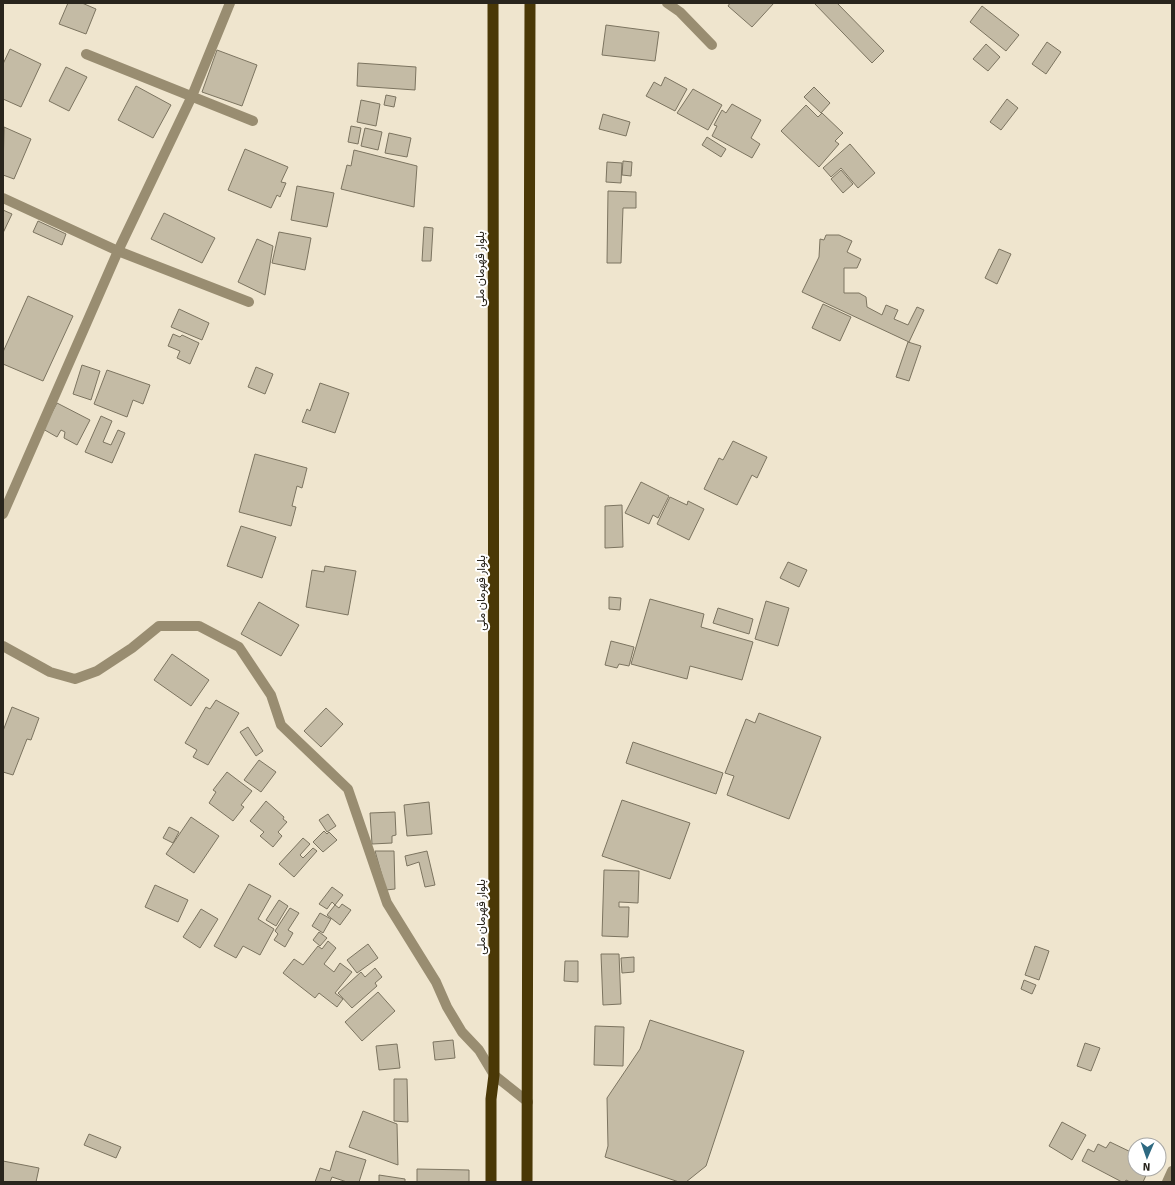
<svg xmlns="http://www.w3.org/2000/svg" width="1175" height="1185" font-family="Signika,Vazirmatn,sans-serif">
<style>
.building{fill:#c4bba5;stroke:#7c7460}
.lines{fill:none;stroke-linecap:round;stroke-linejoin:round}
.minor{stroke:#998d71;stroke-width:10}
.tertiary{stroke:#998d71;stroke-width:10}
.trunk{stroke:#4a3806;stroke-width:11}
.labels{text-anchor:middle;stroke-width:4;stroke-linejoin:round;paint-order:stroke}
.street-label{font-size:12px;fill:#29251d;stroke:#fff}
</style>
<rect width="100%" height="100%" fill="#efe5ce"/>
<path class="building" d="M 68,3 L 82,3 L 96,9 L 86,34 L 59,24 Z
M 730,3 L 774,3 L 752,27 L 728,6 Z
M 814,3 L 837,3 L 884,51 L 872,63 Z
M 982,6 L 1019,35 L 1006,51 L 970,22 Z
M 606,25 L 659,32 L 655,61 L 602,55 Z
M 1047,42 L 1061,52 L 1046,74 L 1032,64 Z
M 986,44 L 1000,57 L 988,71 L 973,59 Z
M 10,49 L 41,64 L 21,107 L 3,99 L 3,64 Z
M 217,50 L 257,65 L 242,106 L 202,92 Z
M 358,63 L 416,67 L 415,90 L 357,86 Z
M 66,67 L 87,77 L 69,111 L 49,101 Z
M 665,77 L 687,89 L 675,111 L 646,96 L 654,82 L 661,86 Z
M 136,86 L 171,105 L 153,138 L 118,120 Z
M 814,87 L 830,103 L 821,113 L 804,97 Z
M 693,89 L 722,105 L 708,130 L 677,113 Z
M 386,95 L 396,97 L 394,107 L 384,105 Z
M 1007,99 L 1018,108 L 1001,130 L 990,122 Z
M 361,100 L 380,104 L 376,126 L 357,122 Z
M 732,104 L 761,120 L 751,138 L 760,144 L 752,158 L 712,136 L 717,126 L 714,125 L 722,110 L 726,113 Z
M 806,105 L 818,117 L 822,113 L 843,133 L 835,141 L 839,144 L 819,167 L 781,131 Z
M 603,114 L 630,122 L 626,136 L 599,129 Z
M 351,126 L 361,128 L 358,144 L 348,142 Z
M 4,127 L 31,139 L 14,179 L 3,175 Z
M 365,128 L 382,132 L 378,150 L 361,146 Z
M 389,133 L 411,138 L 407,157 L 385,153 Z
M 707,137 L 726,149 L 721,157 L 702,145 Z
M 850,144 L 875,173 L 858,188 L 841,168 L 831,177 L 823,168 Z
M 245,149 L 288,167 L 281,182 L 286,183 L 280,197 L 277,195 L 271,208 L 228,190 Z
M 354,150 L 417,166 L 414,207 L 341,189 L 347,165 L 351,166 Z
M 623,161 L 632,162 L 631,176 L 622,175 Z
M 607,162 L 622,163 L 621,183 L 606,182 Z
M 841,170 L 853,184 L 843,193 L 831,179 Z
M 297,186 L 334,193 L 327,227 L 291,220 Z
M 608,191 L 636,192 L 636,208 L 623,208 L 621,263 L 607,263 Z
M 3,210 L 12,214 L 3,233 Z
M 164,213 L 215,238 L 202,263 L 151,239 Z
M 38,221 L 66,234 L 62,245 L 33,232 Z
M 424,227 L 433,228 L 431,261 L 422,261 Z
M 279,232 L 311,238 L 305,270 L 272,263 Z
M 826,235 L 839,235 L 852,241 L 847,252 L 861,259 L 857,268 L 844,268 L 844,293 L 859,293 L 866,297 L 867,307 L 882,315 L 886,305 L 898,310 L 894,319 L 908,325 L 917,307 L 924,310 L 909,342 L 802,292 L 819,257 L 820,239 L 824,240 Z
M 257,239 L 273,246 L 265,295 L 238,282 Z
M 999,249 L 1011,254 L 997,284 L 985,278 Z
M 28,296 L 73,316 L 43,381 L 3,364 L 3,352 Z
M 823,304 L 851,317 L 840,341 L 812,328 Z
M 179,309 L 209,323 L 202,340 L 171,327 Z
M 173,334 L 180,337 L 182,335 L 199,343 L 190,364 L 177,358 L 180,351 L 168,346 Z
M 908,342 L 921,346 L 909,381 L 896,377 Z
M 82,365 L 100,371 L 91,400 L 73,394 Z
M 256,367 L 273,374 L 265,394 L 248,387 Z
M 107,370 L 150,385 L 143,404 L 133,400 L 127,417 L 94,404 Z
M 320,383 L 349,393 L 335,433 L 302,422 L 307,409 L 310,411 Z
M 57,403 L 90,420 L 77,445 L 64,438 L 65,432 L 61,430 L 57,437 L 43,429 Z
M 101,416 L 112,421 L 103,442 L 111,445 L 118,430 L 125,433 L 112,463 L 85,452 Z
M 733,441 L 767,457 L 757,478 L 752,475 L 737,505 L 704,489 L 719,458 L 723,460 Z
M 255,454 L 307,468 L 302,488 L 297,486 L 292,506 L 296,507 L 291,526 L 239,512 Z
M 641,482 L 669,496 L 658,518 L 653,515 L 649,524 L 625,513 Z
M 670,497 L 687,505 L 688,501 L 704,509 L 689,540 L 657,524 Z
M 622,505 L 623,547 L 605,548 L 605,506 Z
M 241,526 L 276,537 L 262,578 L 227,566 Z
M 788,562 L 807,570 L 799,587 L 780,578 Z
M 325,566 L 356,571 L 348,615 L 306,607 L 312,570 L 324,572 Z
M 609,597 L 621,598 L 620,610 L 609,609 Z
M 650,599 L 704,614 L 701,627 L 753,642 L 742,680 L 690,666 L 687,679 L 631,664 Z
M 766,601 L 789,608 L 778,646 L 755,639 Z
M 259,602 L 299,625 L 281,656 L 241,634 Z
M 718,608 L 753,619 L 749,634 L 713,623 Z
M 611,641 L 634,647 L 629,666 L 619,664 L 617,668 L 605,665 Z
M 172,654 L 209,680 L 191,706 L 154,680 Z
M 216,700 L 239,713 L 208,765 L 193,757 L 197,750 L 185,743 L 206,707 L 210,709 Z
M 12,707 L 39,718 L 31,740 L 27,739 L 13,775 L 3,772 L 3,731 Z
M 326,708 L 343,724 L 321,747 L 304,731 Z
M 759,713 L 821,737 L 789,819 L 727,795 L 734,776 L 725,773 L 746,719 L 755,723 Z
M 248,727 L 263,751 L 256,756 L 240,732 Z
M 633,742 L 723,773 L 716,794 L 626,763 Z
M 259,760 L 276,772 L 261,792 L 244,780 Z
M 227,772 L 252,791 L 241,805 L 244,807 L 233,821 L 209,803 L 216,792 L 213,790 Z
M 622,800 L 690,823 L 670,879 L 602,856 Z
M 266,801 L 284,817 L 283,819 L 287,822 L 278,832 L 282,836 L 273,847 L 260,836 L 264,832 L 250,821 Z
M 429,802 L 432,834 L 407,836 L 404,805 Z
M 395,812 L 396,835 L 392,836 L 392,843 L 372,844 L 370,813 Z
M 328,814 L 336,826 L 327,832 L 319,820 Z
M 191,817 L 219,836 L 194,873 L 166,854 Z
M 169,827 L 179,832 L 173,843 L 163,838 Z
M 324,831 L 327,834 L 329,832 L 337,840 L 323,852 L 313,842 Z
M 303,838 L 310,844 L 300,855 L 303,858 L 313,848 L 317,851 L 294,877 L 279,864 Z
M 375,851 L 394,851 L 395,889 L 386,890 Z
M 427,851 L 435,885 L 425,887 L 419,862 L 407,866 L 405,856 Z
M 604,870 L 639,871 L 638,903 L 619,902 L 619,907 L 629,907 L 628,937 L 602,936 Z
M 249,884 L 271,896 L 258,919 L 274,929 L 260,955 L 243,946 L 236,958 L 214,946 Z
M 155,885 L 188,900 L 178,922 L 145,907 Z
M 332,887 L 343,895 L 335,905 L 332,902 L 327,909 L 319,904 Z
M 279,900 L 288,906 L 276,926 L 266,920 Z
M 342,904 L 351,910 L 340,925 L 327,915 L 335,905 L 339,908 Z
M 290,908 L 299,913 L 288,930 L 293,933 L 285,947 L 274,940 L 278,934 L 275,931 Z
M 201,909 L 218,919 L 200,948 L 183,937 Z
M 320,913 L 331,919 L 323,933 L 312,926 Z
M 319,932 L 327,938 L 320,946 L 313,940 Z
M 328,941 L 336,948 L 324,964 L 334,972 L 340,963 L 352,972 L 335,993 L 343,999 L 337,1007 L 319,993 L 315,998 L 283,973 L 294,959 L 303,965 L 318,946 L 322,949 Z
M 368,944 L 378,958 L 357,973 L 347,960 Z
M 1035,946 L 1049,951 L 1039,980 L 1025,975 Z
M 601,954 L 619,954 L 621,1004 L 603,1005 Z
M 634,957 L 634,972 L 622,973 L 621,958 Z
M 565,961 L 578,961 L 578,982 L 564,981 Z
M 375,968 L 382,977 L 375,983 L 377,986 L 352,1008 L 338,993 L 361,972 L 365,977 Z
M 1024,980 L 1036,985 L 1032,994 L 1021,989 Z
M 378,992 L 395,1011 L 362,1041 L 345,1022 Z
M 650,1020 L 744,1051 L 706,1166 L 686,1182 L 679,1182 L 605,1157 L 608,1146 L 607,1098 L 640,1049 Z
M 595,1026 L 624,1027 L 623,1066 L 594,1065 Z
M 453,1040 L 455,1058 L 435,1060 L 433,1042 Z
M 1085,1043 L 1100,1048 L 1091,1071 L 1077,1066 Z
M 397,1044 L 400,1068 L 379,1070 L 376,1046 Z
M 394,1079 L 407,1079 L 408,1122 L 394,1121 Z
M 363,1111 L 397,1124 L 398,1165 L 349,1147 Z
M 1062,1122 L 1086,1135 L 1072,1160 L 1049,1146 Z
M 89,1134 L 121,1147 L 116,1158 L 84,1145 Z
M 1110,1142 L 1135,1154 L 1135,1169 L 1143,1172 L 1145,1169 L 1149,1169 L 1143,1182 L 1130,1182 L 1126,1180 L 1125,1182 L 1122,1182 L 1082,1161 L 1088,1149 L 1094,1152 L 1098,1144 L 1106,1148 Z
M 336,1151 L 366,1160 L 359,1182 L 347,1182 L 332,1177 L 330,1182 L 315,1182 L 320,1168 L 330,1171 Z
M 3,1161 L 39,1168 L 36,1182 L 3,1182 Z
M 417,1169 L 469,1170 L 469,1182 L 417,1182 Z
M 379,1175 L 405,1179 L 405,1182 L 379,1182 Z"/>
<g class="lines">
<path class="minor" d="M 667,3 L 680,12 L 712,45
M 86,54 L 253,121
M 3,198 L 118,251 L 249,302
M 3,514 L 118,251 L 192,96 L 230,3
M 1167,1182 L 1172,1171"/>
<path class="tertiary" d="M 3,646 L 50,672 L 75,679 L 97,671 L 132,648 L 159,626 L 199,626 L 239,647 L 271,695 L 281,725 L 348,789 L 387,903 L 436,982 L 447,1007 L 462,1032 L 479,1050 L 494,1075 L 528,1102"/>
<path class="trunk" d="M 491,1182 L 491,1099 L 494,1075 L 493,3
M 527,1182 L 530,3"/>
</g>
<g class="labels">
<g class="street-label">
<text transform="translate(480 269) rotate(-90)" y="4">بلوار قهرمان ملی</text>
<text transform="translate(481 593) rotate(-90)" y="4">بلوار قهرمان ملی</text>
<text transform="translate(481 917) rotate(-90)" y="4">بلوار قهرمان ملی</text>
</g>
</g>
<rect width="1175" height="1185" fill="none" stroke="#29251d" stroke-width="8"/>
<g transform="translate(1147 1157) rotate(182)"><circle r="19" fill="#ffffff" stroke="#a9a8a5"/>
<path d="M0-3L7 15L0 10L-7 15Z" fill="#2e6981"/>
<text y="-6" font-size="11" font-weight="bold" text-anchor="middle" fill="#29251d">N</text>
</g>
</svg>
